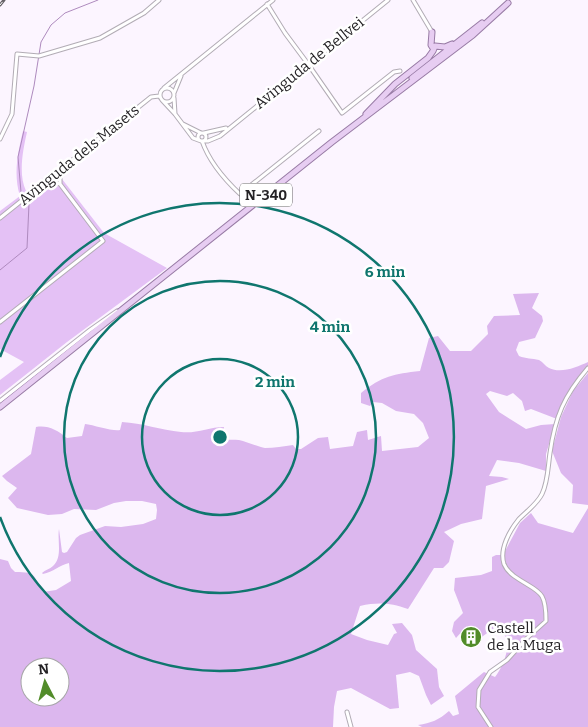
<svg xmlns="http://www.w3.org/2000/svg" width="588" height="727" font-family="Bitter,serif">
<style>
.green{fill:#e4c1f5}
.forest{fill:#dcb7ee;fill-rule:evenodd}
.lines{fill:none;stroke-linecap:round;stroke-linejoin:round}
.stream{stroke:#ae8abe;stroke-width:1}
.minor-casing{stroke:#b2acb5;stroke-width:5}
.primary-casing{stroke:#987ba5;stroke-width:7}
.minor{stroke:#fff;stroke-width:3}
.primary{stroke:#e7cdf2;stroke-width:5}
.rail-casing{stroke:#666267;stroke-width:3}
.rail{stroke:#fff;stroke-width:1;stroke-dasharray:4;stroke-linecap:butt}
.ring{fill:none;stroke:#0f766e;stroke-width:2.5}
.labels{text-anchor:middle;stroke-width:5;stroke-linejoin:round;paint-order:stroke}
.shield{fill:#fff;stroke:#666466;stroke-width:1}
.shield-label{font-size:14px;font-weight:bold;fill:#242225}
.street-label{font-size:15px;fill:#242225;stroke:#fff}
.poi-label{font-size:15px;fill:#242225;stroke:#fff;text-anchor:start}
.centre{fill:#0f766e;stroke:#fff;stroke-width:2.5}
.ring-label{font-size:15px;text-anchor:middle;font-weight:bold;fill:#0f766e;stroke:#fff;stroke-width:5;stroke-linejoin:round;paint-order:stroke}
</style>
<rect width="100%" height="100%" fill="#fcf5ff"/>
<path class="green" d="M 23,131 L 27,132 C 23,150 18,174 26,191 L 55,170 L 104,233 L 167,268 L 67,342 L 0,395 L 0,380 L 24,362 L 0,349 L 0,211 L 20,196 C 13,174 18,152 23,131 Z"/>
<path class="forest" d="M 539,293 L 532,308 L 542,316 L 543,321 L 535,338 L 519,342 L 516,350 L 519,356 C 526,359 532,358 539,360 C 543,362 545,366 549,368 C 561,374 577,367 588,362 L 588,369 L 569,390 L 557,419 L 531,409 L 525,411 L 522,401 L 513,393 L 507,396 L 490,391 L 486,394 L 499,412 L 526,429 L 541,425 L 555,424 L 546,454 L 546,471 L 519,463 L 497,460 L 489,476 L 502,477 L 509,479 L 486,486 L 482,519 L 461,524 L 444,532 L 454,541 L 449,562 L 443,568 L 434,568 L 408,609 C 390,603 379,602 360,606 L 351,634 L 367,640 L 388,645 L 394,634 L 397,633 L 392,624 L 402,623 L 412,635 L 416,650 L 437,669 L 439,687 L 444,696 L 431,705 L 426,695 L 419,676 L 410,672 L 396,675 L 399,708 L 390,709 L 351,688 L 337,691 L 334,707 L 333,727 L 0,727 L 0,559 L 8,561 L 11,568 L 15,572 C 38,572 32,575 43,592 L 56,590 L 71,581 L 69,563 C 60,565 53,572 43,574 L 42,573 C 45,570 50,569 53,566 C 63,557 57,540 59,529 L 62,552 L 64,553 L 67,552 L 76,538 L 80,535 L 105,526 L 121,527 L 143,524 L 156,519 L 157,510 L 156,504 L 142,501 L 126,501 L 114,503 L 96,510 L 74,509 L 62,514 L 48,515 L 17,508 L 8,498 L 17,488 L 7,481 L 2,476 L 31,454 L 36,427 C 48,425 57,430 67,438 L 82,436 L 85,424 C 94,425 114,432 120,430 L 122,422 C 142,423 161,430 181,432 C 196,434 209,427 224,427 L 223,433 L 212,438 C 221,441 229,439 239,440 C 247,442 259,447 265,448 C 274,448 284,446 293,445 L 296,449 L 301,449 L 318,438 L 328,437 L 330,449 L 353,446 L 357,432 L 367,430 L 368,440 L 381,436 L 382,451 L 418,447 L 429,438 L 423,423 L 414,414 L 396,411 L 382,403 L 373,402 L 370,406 L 361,403 L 361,393 C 382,376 394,374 420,371 L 429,338 L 438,336 L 450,351 L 471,351 L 488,334 L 487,326 L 494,316 L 520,315 L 513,294 ZM 30,667 L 60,667 L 60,697 L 30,697 Z
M 588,373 L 588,505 L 572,503 L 573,485 L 561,473 L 552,451 L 561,417 L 573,391 Z
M 588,508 L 588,727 L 422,727 L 418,725 C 431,723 439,720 449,711 L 453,716 L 459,714 L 455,696 L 484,672 L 495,677 C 505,664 517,634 494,628 L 479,639 L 470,626 L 465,628 L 456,638 L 452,631 L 454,622 L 463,613 L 454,590 L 455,578 L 481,575 L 492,571 L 492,557 L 496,555 L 503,555 L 520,523 L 531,513 L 538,523 L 573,533 Z"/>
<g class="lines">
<path class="stream" d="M 24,197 L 21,192 L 18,157 L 34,86 L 41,42 L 51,25 L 65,13 L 98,0
M 0,270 L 27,248 L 29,204 L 26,200"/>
<g class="minor-casing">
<path id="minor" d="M 413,0 L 432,32
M 267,4 L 285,33 L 308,64 L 342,113 L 394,72 L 400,71
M160 95a7 7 0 1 1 14 0a7 7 0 1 1-14 0Z
M 164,88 L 273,0
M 174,93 L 181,76
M 174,98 L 175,114
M 162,100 L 175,114 L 193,138 L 201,141
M 183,124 L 201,133
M 204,133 L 226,128
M198 137a4 4 0 1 1 8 0a4 4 0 1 1-8 0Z
M 0,139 L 12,114 L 17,54 L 39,56 L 100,38 L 144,13 L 159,0
M 202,141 C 209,161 225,180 240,194 L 319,131
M 203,141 L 208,141 L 220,136 L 388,0
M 44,182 L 53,182 L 60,184
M 0,218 L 151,97 L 159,96
M 0,322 L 103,241 L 60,184 L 60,169
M 0,401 L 90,330 L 117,311
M 347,712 L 351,727
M 491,727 L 478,707 L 479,690 L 490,672 L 507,660 L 526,639 L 546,621 C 546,588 538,593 514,576 C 510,573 506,569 504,564 C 499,549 510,530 519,519 C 527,511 537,504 542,494 C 548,482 548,466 550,453 C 555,417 564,396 588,368"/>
</g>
<g class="primary-casing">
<path id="primary" d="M 432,32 L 431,45 L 433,48
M 412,78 L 482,23
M 366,114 L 395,84 L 428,58 L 433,51 L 435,46 L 445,47 L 452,44
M 0,407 L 332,142 L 473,35 L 508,3"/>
</g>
<use href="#minor" class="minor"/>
<use href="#primary" class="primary"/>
<g class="rail-casing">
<path id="rail" d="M 0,5 L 4,0"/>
</g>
<use href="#rail" class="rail"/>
</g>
<g class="ring">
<circle cx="220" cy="437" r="78"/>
<circle cx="220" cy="437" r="156"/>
<path d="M0 357A234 234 0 1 1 0 517"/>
</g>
<defs>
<g id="building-disc" transform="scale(1.125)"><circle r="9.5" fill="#528c2a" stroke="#fff"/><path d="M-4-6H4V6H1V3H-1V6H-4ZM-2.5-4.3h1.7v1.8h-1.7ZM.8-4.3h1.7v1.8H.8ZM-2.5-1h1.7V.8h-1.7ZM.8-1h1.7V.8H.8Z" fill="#fff"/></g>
</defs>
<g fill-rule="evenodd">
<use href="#building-disc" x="471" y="637"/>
</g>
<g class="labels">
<rect class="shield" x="240" y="183.5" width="52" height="23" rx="4"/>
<g class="shield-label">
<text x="266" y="200">N-340</text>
</g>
<g class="street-label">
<text transform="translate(309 63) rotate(-39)" y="5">Avinguda de Bellvei</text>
<text transform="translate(79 155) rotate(-39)" y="5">Avinguda dels Masets</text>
</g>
<g class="poi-label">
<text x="487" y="633">Castell<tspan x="487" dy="17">de la Muga</tspan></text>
</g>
</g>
<circle cx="220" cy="437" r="8" class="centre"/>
<g class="ring-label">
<text x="385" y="277">6 min</text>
<text x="330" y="332">4 min</text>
<text x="275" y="387">2 min</text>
</g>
<g transform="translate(45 682) rotate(354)"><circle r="24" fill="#ffffff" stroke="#a7a7a8"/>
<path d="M0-4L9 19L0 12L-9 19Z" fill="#528c2a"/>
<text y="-8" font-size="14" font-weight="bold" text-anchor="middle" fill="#242225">N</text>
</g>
</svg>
